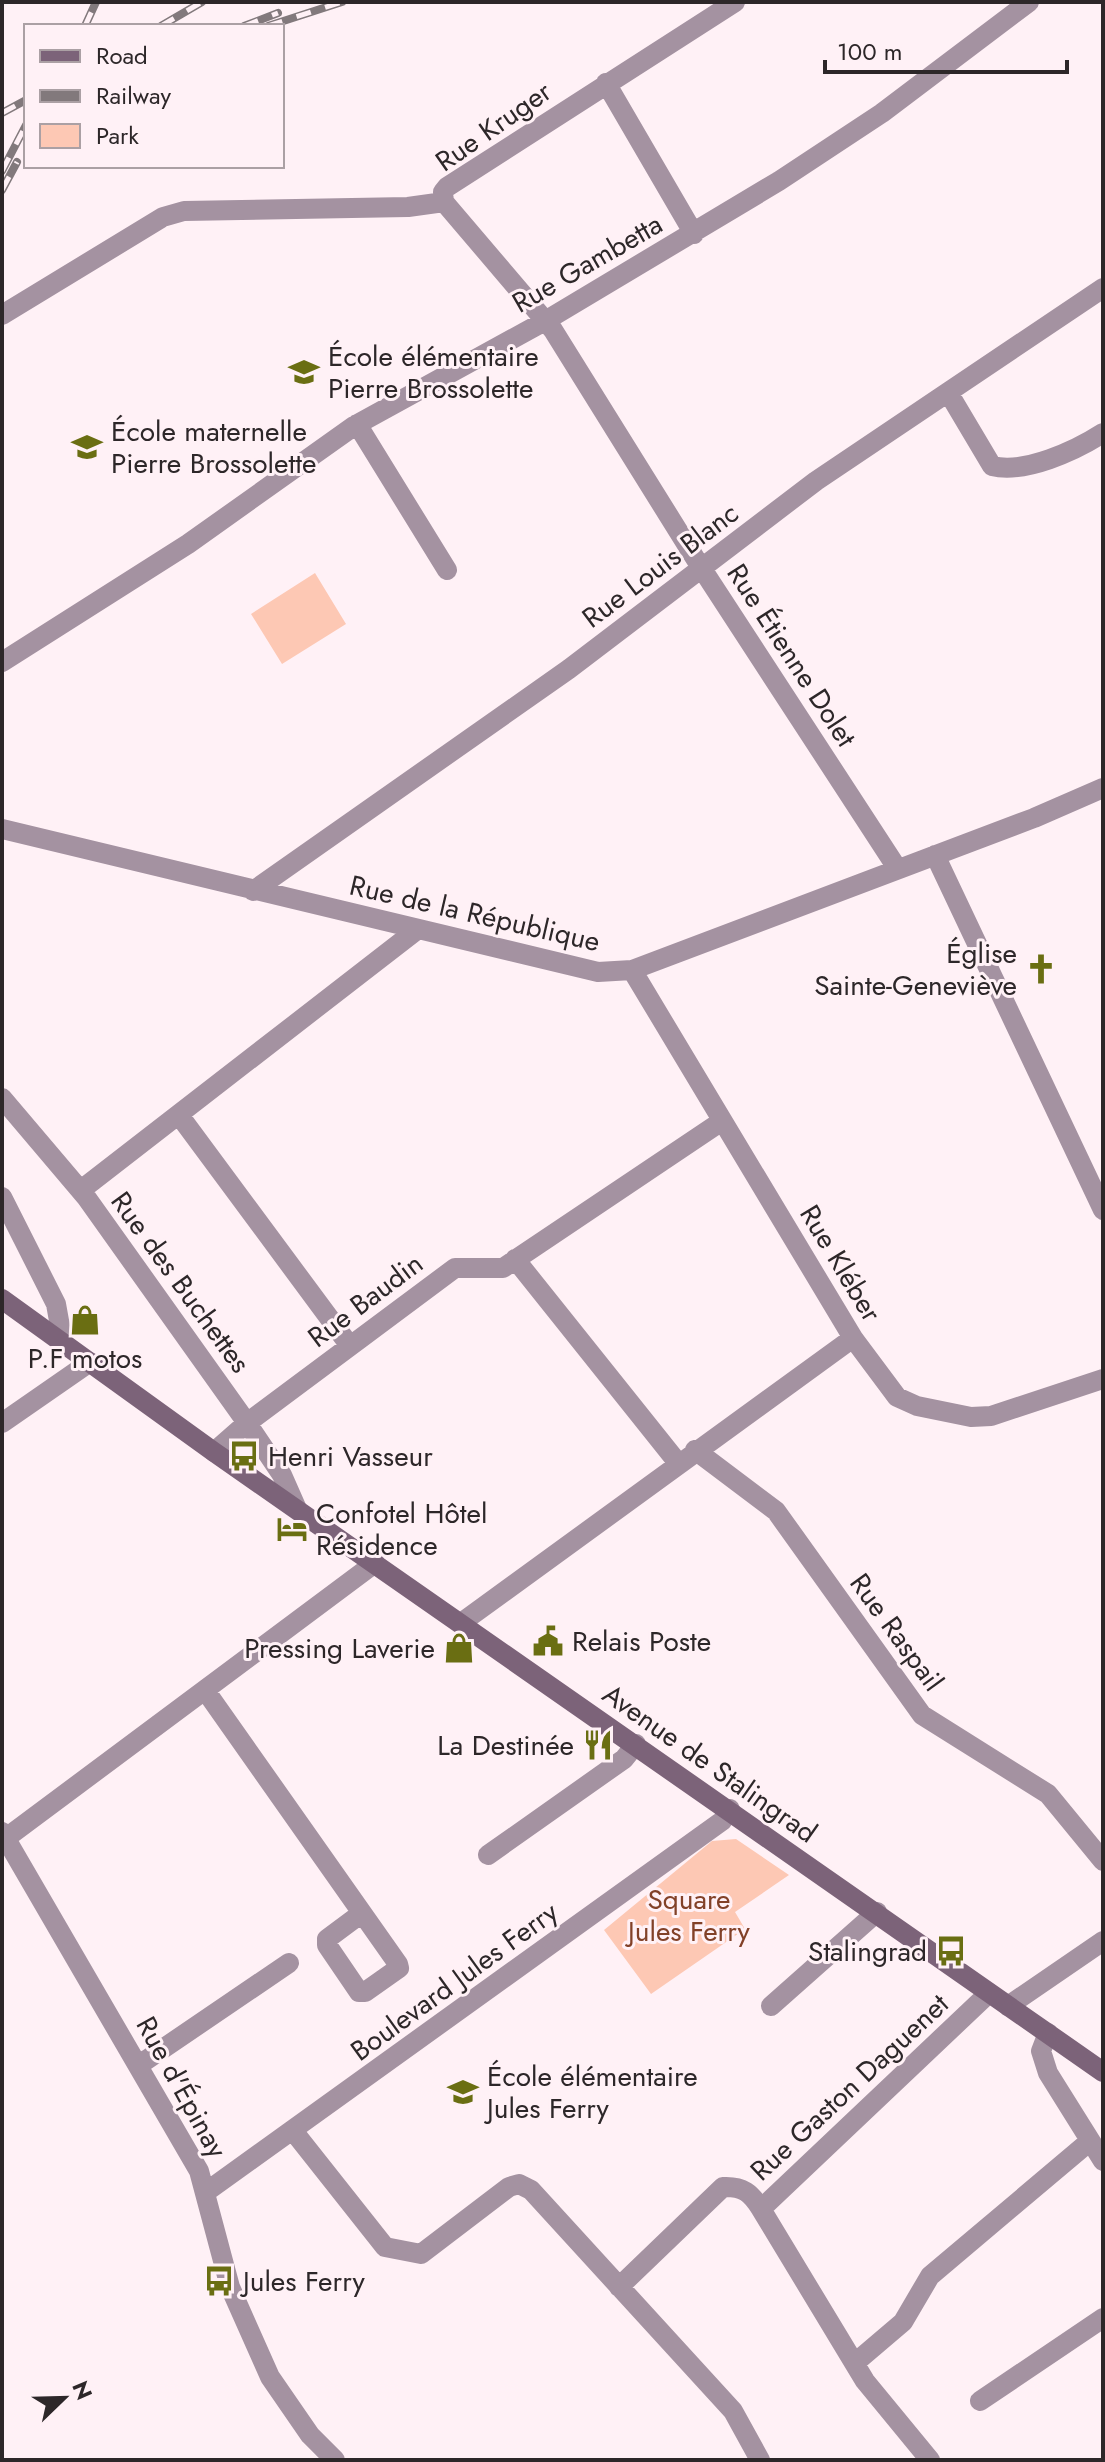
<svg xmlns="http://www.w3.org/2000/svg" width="1105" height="2462" font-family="Jost,sans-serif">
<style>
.green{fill:#fdc8b4}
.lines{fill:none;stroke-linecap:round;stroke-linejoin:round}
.street{stroke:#a492a1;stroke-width:20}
.secondary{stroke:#7c6379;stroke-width:20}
.rail-casing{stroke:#82797c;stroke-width:8}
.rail{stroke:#fff1f6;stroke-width:5;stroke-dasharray:15;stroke-linecap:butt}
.labels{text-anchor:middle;stroke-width:6;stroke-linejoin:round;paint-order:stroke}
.street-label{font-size:28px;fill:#2d2729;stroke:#fff1f6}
.poi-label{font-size:28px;fill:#2d2729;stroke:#fff1f6;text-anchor:start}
.park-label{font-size:28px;fill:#824128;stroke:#fff1f6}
</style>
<rect width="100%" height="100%" fill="#fff1f6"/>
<path class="green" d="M 315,573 L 346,624 L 282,664 L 251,614 Z
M 736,1839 L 789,1875 L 735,1912 L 745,1929 L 651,1994 L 604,1930 L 712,1841 Z"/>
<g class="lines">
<path class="street" d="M 606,83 L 694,234
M 444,202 L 553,330 L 695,558 L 897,868
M 2,315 L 163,217 L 184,211 L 408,207 L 444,202 L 443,192 L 447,187 L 735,2
M 948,392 L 992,466 C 1025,474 1075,451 1103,433
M 357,424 L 447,570
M 2,662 L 188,544 L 354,426 L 545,321 L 779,181 L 882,113 L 1029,2
M 2,829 L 598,972 L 632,970 L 1034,818 L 1103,788
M 935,855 L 1103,1210
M 253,891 L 569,669 L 816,481 L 1103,288
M 632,970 L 853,1338 L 897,1397 L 917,1406 L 971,1417 L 991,1416 L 1103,1379
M 2,1098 L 86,1197 L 247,1423 L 282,1475 L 297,1509
M 179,1115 L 350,1346
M 81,1190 L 418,929
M 2,1197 L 56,1304 L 63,1343
M 515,1259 L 678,1463
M 2,1423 L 90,1362
M 695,1450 L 776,1511 L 922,1715 L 1048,1794 L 1103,1861
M 214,1452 L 247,1423 L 455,1268 L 503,1268 L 722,1121
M 461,1623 L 853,1338
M 205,1690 L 398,1964 L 399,1968 L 365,1992 L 359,1992 L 327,1945 L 327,1939 L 362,1913
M 2,1832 L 199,2171 L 230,2287 L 270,2377 L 310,2435 L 335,2460
M 2,1841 L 375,1563
M 488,1855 L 624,1759 L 636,1744
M 771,2006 L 877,1912
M 1008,2006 L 1103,1941
M 1048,2033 L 1041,2051 L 1048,2073 L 1103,2161
M 139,2065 L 289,1963
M 294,2132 L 385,2247 L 421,2254 L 509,2187 L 519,2184 L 531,2190 L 733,2411 L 760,2460
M 206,2192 L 722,1821 L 730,1809
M 761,2209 L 865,2381 L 930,2460
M 619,2287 L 723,2187 C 743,2186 751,2193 761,2209 L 989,1993
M 856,2362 L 903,2322 L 930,2276 L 1090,2141
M 980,2401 L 1103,2318"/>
<path class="secondary" d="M 2,1299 L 214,1452 L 1103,2072"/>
<g class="rail-casing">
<path id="rail" d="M 85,26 L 96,2
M 161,26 L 202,2
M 244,26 L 278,13
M 268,26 L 342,2
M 2,113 L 26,100
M 2,171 L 26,125
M 2,190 L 17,162"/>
</g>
<use href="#rail" class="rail"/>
</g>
<defs>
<g id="school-bare" transform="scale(2.4)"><path d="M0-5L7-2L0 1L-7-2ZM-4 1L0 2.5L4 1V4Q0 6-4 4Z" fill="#6a6e12" stroke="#fff1f6" stroke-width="2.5" paint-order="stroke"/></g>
<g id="church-bare" transform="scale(2.4)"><path d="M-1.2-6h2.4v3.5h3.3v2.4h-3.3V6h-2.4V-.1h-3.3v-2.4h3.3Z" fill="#6a6e12" stroke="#fff1f6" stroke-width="2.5" paint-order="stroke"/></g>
<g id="shop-bare" transform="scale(2.4)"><path d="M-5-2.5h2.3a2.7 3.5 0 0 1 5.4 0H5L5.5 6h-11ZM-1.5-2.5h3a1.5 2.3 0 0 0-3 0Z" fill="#6a6e12" stroke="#fff1f6" stroke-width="2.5" paint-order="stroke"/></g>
<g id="bus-bare" transform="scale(2.4)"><path d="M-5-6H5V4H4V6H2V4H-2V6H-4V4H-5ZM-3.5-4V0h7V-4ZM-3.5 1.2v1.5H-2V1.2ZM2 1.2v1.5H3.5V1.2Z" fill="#6a6e12" stroke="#fff1f6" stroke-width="2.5" paint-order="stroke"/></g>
<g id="hotel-bare" transform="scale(2.4)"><path d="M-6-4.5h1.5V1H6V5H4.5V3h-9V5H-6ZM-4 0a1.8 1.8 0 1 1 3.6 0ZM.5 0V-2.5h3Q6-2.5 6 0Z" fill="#6a6e12" stroke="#fff1f6" stroke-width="2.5" paint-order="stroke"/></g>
<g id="civic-bare" transform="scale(2.4)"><path d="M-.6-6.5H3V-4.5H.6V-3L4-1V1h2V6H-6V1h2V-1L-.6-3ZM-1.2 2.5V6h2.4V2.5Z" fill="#6a6e12" stroke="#fff1f6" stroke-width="2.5" paint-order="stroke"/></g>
<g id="restaurant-bare" transform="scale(2.4)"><path d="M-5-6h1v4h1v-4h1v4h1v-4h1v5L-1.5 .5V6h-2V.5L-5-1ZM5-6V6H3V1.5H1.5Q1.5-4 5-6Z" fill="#6a6e12" stroke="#fff1f6" stroke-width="2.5" paint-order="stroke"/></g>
</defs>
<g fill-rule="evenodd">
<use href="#school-bare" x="304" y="372"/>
<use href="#school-bare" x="87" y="447"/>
<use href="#church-bare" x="1041" y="969"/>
<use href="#shop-bare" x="85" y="1320"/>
<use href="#bus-bare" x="244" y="1456"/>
<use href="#hotel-bare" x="292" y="1529"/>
<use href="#civic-bare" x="548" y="1641"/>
<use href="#shop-bare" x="459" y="1648"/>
<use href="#restaurant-bare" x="598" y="1745"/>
<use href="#bus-bare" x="951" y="1951"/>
<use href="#school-bare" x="463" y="2092"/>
<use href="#bus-bare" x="219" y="2281"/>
</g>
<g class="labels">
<g class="street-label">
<text transform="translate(493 126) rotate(-35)" y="10">Rue Kruger</text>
<text transform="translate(587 263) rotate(-30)" y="10">Rue Gambetta</text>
<text transform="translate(660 565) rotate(-37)" y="10">Rue Louis Blanc</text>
<text transform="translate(792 655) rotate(57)" y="10">Rue Étienne Dolet</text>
<text transform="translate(475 913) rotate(13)" y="10">Rue de la République</text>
<text transform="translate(841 1263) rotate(59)" y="10">Rue Kléber</text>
<text transform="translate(181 1282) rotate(54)" y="10">Rue des Buchettes</text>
<text transform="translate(365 1300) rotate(-37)" y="10">Rue Baudin</text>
<text transform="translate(897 1632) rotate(54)" y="10">Rue Raspail</text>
<text transform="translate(710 1763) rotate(35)" y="10">Avenue de Stalingrad</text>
<text transform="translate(454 1981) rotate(-36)" y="10">Boulevard Jules Ferry</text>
<text transform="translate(182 2087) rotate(61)" y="10">Rue d'Épinay</text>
<text transform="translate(849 2087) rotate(-43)" y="10">Rue Gaston Daguenet</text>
</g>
<g class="poi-label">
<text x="328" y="366">École élémentaire<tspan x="328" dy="32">Pierre Brossolette</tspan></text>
<text x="111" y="441">École maternelle<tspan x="111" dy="32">Pierre Brossolette</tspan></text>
<text x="1017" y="963" text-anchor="end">Église<tspan x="1017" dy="32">Sainte-Geneviève</tspan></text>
<text x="85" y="1368" text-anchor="middle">P.F motos</text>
<text x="268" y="1466">Henri Vasseur</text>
<text x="316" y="1523">Confotel Hôtel<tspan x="316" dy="32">Résidence</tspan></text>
<text x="572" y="1651">Relais Poste</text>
<text x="435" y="1658" text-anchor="end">Pressing Laverie</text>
<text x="574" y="1755" text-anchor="end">La Destinée</text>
<text x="927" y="1961" text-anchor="end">Stalingrad</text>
<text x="487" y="2086">École élémentaire<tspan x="487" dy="32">Jules Ferry</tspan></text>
<text x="243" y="2291">Jules Ferry</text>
</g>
<g class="park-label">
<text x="689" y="1909">Square<tspan x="689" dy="32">Jules Ferry</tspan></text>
</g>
</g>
<rect width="1105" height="2462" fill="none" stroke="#2d2729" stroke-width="8"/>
<rect x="24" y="24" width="260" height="144" fill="#fff1f6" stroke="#aba0a4" stroke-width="2"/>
<rect x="40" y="50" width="40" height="12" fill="#7c6379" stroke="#aba0a4" stroke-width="2"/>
<text x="96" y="64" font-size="24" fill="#2d2729">Road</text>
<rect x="40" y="90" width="40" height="12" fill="#82797c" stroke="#aba0a4" stroke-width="2"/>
<text x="96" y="104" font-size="24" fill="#2d2729">Railway</text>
<rect x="40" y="124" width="40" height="24" fill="#fdc8b4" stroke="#aba0a4" stroke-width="2"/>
<text x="96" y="144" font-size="24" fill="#2d2729">Park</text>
<g transform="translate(64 2398) rotate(67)" stroke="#fff1f6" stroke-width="6" paint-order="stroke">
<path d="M0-6L14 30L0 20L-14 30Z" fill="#2d2729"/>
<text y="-12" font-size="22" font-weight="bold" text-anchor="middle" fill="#2d2729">N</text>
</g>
<path d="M825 60v12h242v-12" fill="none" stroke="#2d2729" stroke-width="4"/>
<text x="837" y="60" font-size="24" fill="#2d2729" stroke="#fff1f6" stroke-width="6" paint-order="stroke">100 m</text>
</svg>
